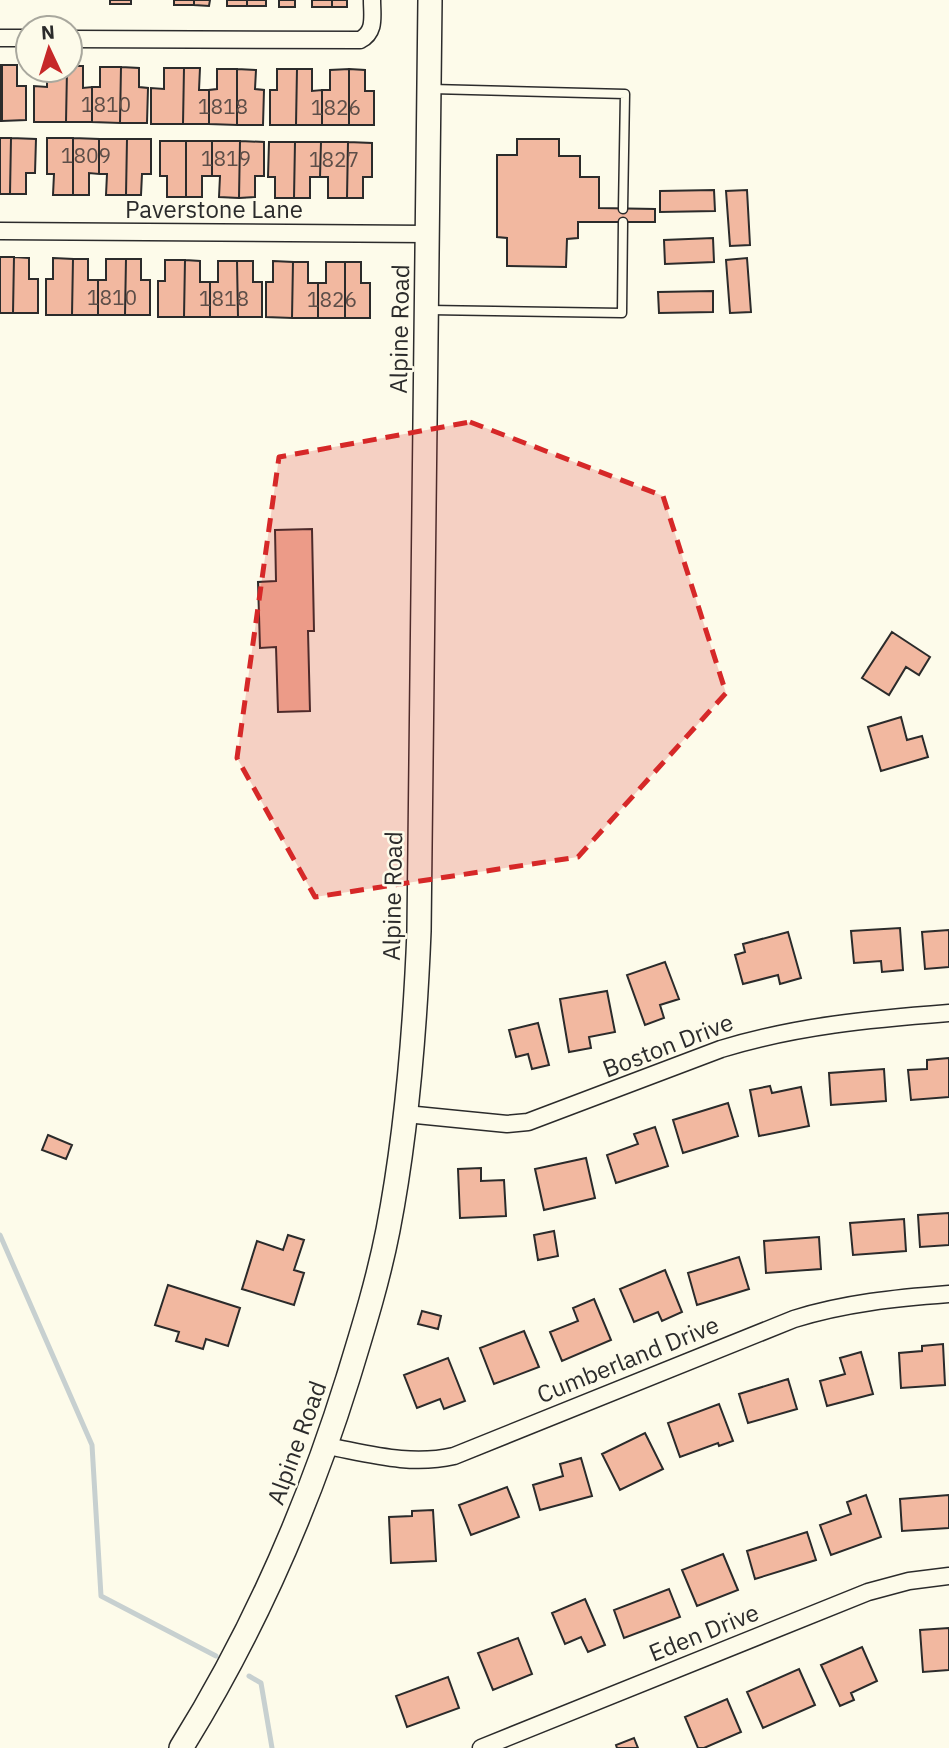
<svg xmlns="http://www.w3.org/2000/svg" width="949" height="1748" font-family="'IBM Plex Sans',sans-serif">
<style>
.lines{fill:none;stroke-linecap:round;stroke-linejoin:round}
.stream{stroke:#c7d0d0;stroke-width:5}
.building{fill:#f2b8a0;stroke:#2b2b2b;stroke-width:2}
.lane-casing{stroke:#2b2b2b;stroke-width:11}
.street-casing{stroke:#2b2b2b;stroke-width:19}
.secondary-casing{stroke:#2b2b2b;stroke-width:26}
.lane{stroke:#fdfbea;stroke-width:8}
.street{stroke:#fdfbea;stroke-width:16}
.secondary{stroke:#fdfbea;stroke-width:23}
.marked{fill:#d62828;fill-opacity:0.2;stroke:#d62828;stroke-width:5;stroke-dasharray:14 9;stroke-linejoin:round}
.labels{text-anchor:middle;stroke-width:5;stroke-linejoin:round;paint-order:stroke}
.number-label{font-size:21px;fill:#5d4e48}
.street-label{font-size:24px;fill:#2b2b2b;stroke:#fdfbea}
</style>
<rect width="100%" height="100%" fill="#fdfbea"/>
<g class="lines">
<path class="stream" d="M 0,1235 L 92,1445 L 101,1596 L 216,1656
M 249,1676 L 261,1683 L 272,1748"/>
</g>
<path class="building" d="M 110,0 L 131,0 L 131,4 L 110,4 Z
M 174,0 L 194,0 L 194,5 L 174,5 Z
M 194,0 L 210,0 L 209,6 L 194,5 Z
M 227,0 L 247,0 L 247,6 L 227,6 Z
M 247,0 L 266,0 L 266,6 L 247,6 Z
M 279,0 L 295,0 L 295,7 L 279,7 Z
M 312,0 L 332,0 L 332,7 L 312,7 Z
M 332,0 L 347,0 L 347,7 L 332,7 Z
M 0,65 L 2,65 L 2,121 L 0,121 Z
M 2,65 L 17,65 L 17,86 L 26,86 L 26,120 L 2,121 Z
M 70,66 L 83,66 L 83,88 L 92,87 L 92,122 L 66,122 L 67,70 L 70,70 Z
M 100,67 L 121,67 L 120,123 L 92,122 L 92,87 L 100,87 Z
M 121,67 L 139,68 L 139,87 L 148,88 L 147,123 L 120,123 Z
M 164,68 L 184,68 L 183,124 L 151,124 L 151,88 L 164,89 Z
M 184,68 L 200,68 L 199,90 L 209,90 L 209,124 L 183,124 Z
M 217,69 L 237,69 L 237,125 L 209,124 L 209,90 L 217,89 Z
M 237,69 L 256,70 L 255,89 L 264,90 L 263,125 L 237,125 Z
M 277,69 L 297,69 L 296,125 L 270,125 L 270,90 L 277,90 Z
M 297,69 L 312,69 L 312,91 L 322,90 L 322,125 L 296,125 Z
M 349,69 L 365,70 L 365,91 L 374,91 L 374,125 L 349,125 Z
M 349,69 L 349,125 L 322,125 L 322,90 L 330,90 L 330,70 Z
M 47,70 L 67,70 L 66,122 L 34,122 L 34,86 L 47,87 Z
M 0,138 L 11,138 L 10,194 L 0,194 Z
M 11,138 L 36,139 L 35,173 L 26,173 L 26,194 L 10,194 Z
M 47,138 L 73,138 L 73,195 L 53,195 L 54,174 L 47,174 Z
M 73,138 L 99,139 L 99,174 L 89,173 L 89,195 L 73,195 Z
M 99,139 L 127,139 L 126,195 L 106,195 L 107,174 L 99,174 Z
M 127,139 L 151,139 L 151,174 L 142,174 L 141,195 L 126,195 Z
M 517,139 L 559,139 L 559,156 L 580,156 L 580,177 L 599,177 L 599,208 L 655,209 L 655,222 L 578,222 L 578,238 L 567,239 L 566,267 L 507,266 L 507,238 L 497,237 L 497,155 L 517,155 Z
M 160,141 L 186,141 L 186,197 L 167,197 L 167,176 L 160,176 Z
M 186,141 L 212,141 L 212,176 L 202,176 L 202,197 L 186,197 Z
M 212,141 L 240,141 L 239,198 L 219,197 L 220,176 L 212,176 Z
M 240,141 L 264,142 L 264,176 L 255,176 L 255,197 L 239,198 Z
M 269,142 L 295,142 L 294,198 L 275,198 L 275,177 L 268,177 Z
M 295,142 L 321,142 L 320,177 L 310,177 L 310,198 L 294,198 Z
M 321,142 L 348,142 L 347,198 L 328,198 L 328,177 L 320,177 Z
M 348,142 L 372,143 L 372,177 L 363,177 L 363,198 L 347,198 Z
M 714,190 L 715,211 L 660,212 L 660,191 Z
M 747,190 L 750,245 L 730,246 L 726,191 Z
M 713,238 L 714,262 L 665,264 L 664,240 Z
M 0,257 L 14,257 L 13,313 L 0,313 Z
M 14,257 L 29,258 L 29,279 L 38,279 L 38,313 L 13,313 Z
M 53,258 L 73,259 L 72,315 L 46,315 L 46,279 L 53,279 Z
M 747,258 L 751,312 L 730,313 L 726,260 Z
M 73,259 L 88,259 L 88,280 L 98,280 L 98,315 L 72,315 Z
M 106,259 L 126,259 L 125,315 L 98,315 L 98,280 L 106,280 Z
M 126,259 L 141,259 L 141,280 L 150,280 L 150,315 L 125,315 Z
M 165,260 L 185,260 L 184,317 L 158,317 L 158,281 L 165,281 Z
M 185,260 L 200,261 L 200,282 L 210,282 L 210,317 L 184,317 Z
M 218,261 L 237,261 L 238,317 L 210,317 L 210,282 L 218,282 Z
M 237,261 L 253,261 L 253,282 L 262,282 L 262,317 L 238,317 Z
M 273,261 L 293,262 L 292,318 L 266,317 L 266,282 L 273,282 Z
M 293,262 L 308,262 L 308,283 L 318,283 L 318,318 L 292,318 Z
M 326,262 L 345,262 L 345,318 L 318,318 L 318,283 L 326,283 Z
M 345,262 L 361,262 L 361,283 L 370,283 L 370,318 L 345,318 Z
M 713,291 L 713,312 L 659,313 L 658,292 Z
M 312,529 L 314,631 L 308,631 L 310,711 L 278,712 L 276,647 L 260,648 L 258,582 L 276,581 L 275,530 Z
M 892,632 L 930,657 L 919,675 L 906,667 L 889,695 L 862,678 Z
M 901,717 L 907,740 L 922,736 L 928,757 L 881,771 L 868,727 Z
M 900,928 L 903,970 L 882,972 L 881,961 L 854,963 L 851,931 Z
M 949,930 L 949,967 L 925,969 L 922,932 Z
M 788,932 L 801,978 L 780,984 L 778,975 L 743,984 L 735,955 L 745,952 L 743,944 Z
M 665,962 L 679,999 L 660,1005 L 664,1018 L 645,1025 L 627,975 Z
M 607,991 L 615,1032 L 589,1037 L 591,1048 L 569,1052 L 560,999 Z
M 538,1023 L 549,1065 L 532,1069 L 528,1054 L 516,1057 L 509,1030 Z
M 949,1058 L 949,1097 L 911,1100 L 908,1070 L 927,1069 L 927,1060 Z
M 884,1069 L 886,1101 L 831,1105 L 829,1073 Z
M 770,1086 L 772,1093 L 801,1087 L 809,1126 L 759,1136 L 750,1090 Z
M 728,1103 L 738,1136 L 683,1153 L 673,1120 Z
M 655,1127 L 668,1166 L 616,1183 L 607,1155 L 638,1144 L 634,1134 Z
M 48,1135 L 72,1145 L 66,1159 L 42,1150 Z
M 586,1158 L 595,1198 L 544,1210 L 535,1169 Z
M 481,1168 L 481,1181 L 504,1180 L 506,1216 L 460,1218 L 458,1169 Z
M 949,1213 L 949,1245 L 920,1247 L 918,1215 Z
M 904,1219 L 906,1251 L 853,1255 L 850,1223 Z
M 554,1231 L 558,1256 L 538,1260 L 534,1235 Z
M 288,1235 L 304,1240 L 294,1270 L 304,1273 L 294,1305 L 242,1289 L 257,1241 L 283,1250 Z
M 819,1237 L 821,1269 L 766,1273 L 764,1241 Z
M 739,1257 L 749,1289 L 697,1305 L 688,1273 Z
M 665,1270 L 682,1312 L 662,1321 L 658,1312 L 634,1322 L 620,1289 Z
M 168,1285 L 240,1308 L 228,1346 L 206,1339 L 203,1349 L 176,1341 L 179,1332 L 155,1325 Z
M 594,1299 L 611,1340 L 562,1361 L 550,1332 L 578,1321 L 573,1308 Z
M 422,1311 L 441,1316 L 438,1329 L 418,1324 Z
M 524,1331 L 539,1367 L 494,1384 L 480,1348 Z
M 943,1344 L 945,1385 L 901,1388 L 899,1353 L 922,1351 L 922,1346 Z
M 861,1352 L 873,1394 L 827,1406 L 820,1381 L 845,1374 L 840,1358 Z
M 448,1358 L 465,1401 L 444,1409 L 440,1399 L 417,1408 L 404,1375 Z
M 788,1379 L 797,1409 L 748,1423 L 739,1394 Z
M 719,1404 L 733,1441 L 719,1446 L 718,1443 L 680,1457 L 668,1423 Z
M 645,1433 L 663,1469 L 620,1490 L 602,1454 Z
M 581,1458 L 592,1496 L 540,1510 L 533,1485 L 563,1476 L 560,1464 Z
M 507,1487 L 519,1517 L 471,1535 L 459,1505 Z
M 866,1495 L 881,1537 L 831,1555 L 820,1525 L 851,1514 L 847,1502 Z
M 949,1495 L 949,1528 L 902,1531 L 900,1499 Z
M 433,1510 L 436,1561 L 391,1563 L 389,1517 L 412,1516 L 412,1511 Z
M 807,1532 L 816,1560 L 755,1579 L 747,1551 Z
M 723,1554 L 738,1590 L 697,1606 L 682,1570 Z
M 669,1589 L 680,1617 L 624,1638 L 614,1610 Z
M 585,1599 L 605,1645 L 588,1652 L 581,1637 L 565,1644 L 552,1613 Z
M 949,1628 L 949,1670 L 923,1672 L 920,1630 Z
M 518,1638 L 532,1674 L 493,1690 L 478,1653 Z
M 862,1647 L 877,1681 L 851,1693 L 854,1700 L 840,1706 L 821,1665 Z
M 799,1669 L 815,1705 L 763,1728 L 747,1692 Z
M 448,1677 L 459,1708 L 407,1727 L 396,1696 Z
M 727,1699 L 741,1732 L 704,1748 L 698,1748 L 685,1717 Z
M 634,1738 L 638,1748 L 617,1748 L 616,1745 Z"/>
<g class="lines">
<g class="lane-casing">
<path id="lane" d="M 432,89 L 625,94 L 623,209
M 429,310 L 622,313 L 623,222"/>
</g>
<g class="street-casing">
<path id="street" d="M 0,38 L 28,38
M 70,39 L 360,40 C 376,32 372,16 372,0
M 0,231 L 427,234
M 406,1114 L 507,1124 L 528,1122 L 721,1049 C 796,1026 871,1019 949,1013
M 327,1446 C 370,1454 410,1466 454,1456 L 794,1319 C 845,1303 896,1298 949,1294
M 481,1748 L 868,1592 L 909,1581 L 949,1576"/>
</g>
<g class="secondary-casing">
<path id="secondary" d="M 181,1748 C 254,1631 307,1510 348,1378 C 363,1329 378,1281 388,1230 C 407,1132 415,1031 419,931 L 430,0"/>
</g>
<use href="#lane" class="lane"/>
<use href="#street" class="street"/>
<use href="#secondary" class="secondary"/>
</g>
<path class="marked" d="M 470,422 L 663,496 L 726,693 L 578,857 L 315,897 L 237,758 L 279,457 Z"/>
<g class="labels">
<g class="number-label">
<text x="106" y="112">1810</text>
<text x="223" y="114">1818</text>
<text x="336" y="115">1826</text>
<text x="86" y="163">1809</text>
<text x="226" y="166">1819</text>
<text x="334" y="167">1827</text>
<text x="112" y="305">1810</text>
<text x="224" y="306">1818</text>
<text x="332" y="307">1826</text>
</g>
<g class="street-label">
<text x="214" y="218">Paverstone Lane</text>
<text transform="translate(400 329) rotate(-89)" y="8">Alpine Road</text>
<text transform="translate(393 896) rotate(-89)" y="8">Alpine Road</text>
<text transform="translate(668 1046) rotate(-21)" y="8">Boston Drive</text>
<text transform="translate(628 1360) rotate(-22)" y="8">Cumberland Drive</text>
<text transform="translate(297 1443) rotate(-70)" y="8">Alpine Road</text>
<text transform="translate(704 1633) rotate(-22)" y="8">Eden Drive</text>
</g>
</g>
<g transform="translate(49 49) rotate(356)"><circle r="33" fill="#fdfbea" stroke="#a9a89e" stroke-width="2"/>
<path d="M0-5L12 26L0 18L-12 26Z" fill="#c62828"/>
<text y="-10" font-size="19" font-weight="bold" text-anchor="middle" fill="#2b2b2b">N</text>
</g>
</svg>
